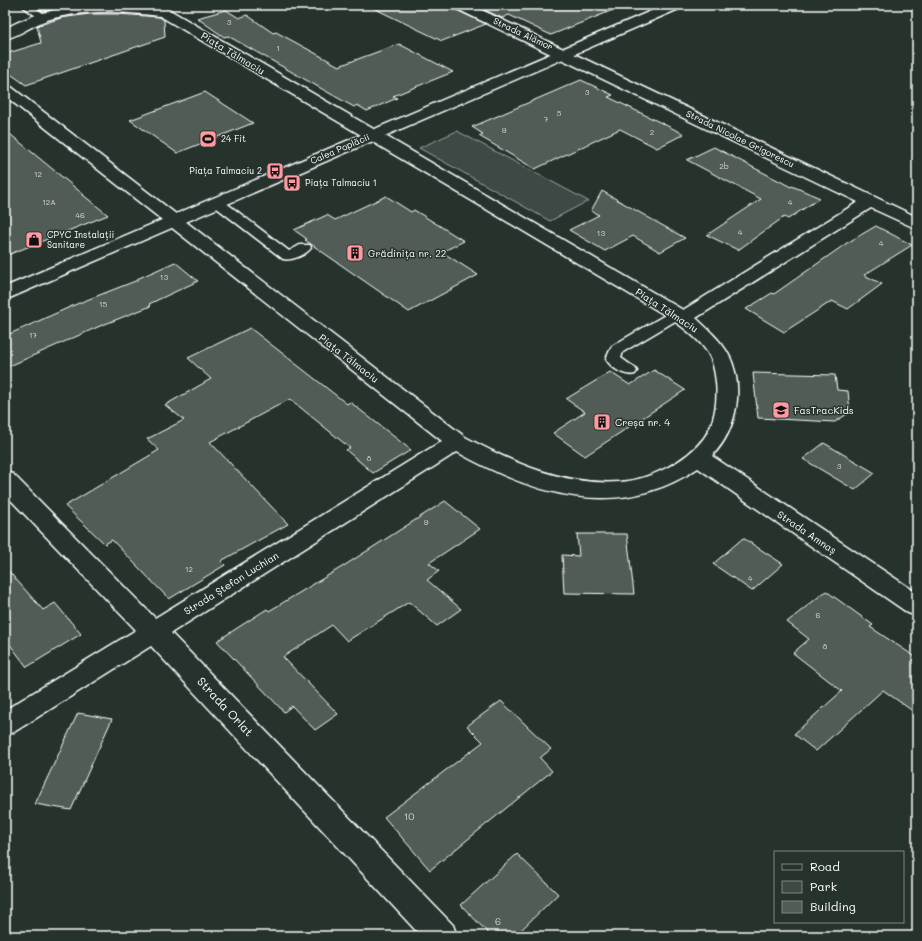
<svg xmlns="http://www.w3.org/2000/svg" width="922" height="941" font-family="Mali,sans-serif">
<style>
.green{fill:#3e4944;stroke:#9ea4a2}
.building{fill:#515c57;stroke:#fff}
.lines{fill:none;stroke-linecap:round;stroke-linejoin:round}
.lane-casing{stroke:#fff;stroke-width:3}
.street-casing{stroke:#fff;stroke-width:3}
.secondary-casing{stroke:#fff;stroke-width:3}
.lane{fill:#26332d;fill-rule:evenodd}
.street{fill:#26332d;fill-rule:evenodd}
.secondary{fill:#26332d;fill-rule:evenodd}
.labels{text-anchor:middle;stroke-width:3;stroke-linejoin:round;paint-order:stroke}
.number-label{font-size:8px;fill:#d4d6d5}
.far-street-label{font-size:9px;fill:#fff;stroke:#26332d}
.far-poi-label{font-size:9px;fill:#fff;stroke:#26332d;text-anchor:start}
.street-label{font-size:10px;fill:#fff;stroke:#26332d}
.poi-label{font-size:10px;fill:#fff;stroke:#26332d;text-anchor:start}
.near-number-label{font-size:10px;fill:#d4d6d5}
.near-street-label{font-size:12px;fill:#fff;stroke:#26332d}
</style>
<rect width="100%" height="100%" fill="#26332d"/>
<filter id="ink" filterUnits="userSpaceOnUse"><feTurbulence type="fractalNoise" baseFrequency=".025" numOctaves="2"/><feDisplacementMap in="SourceGraphic" scale="8" xChannelSelector="R" yChannelSelector="G"/><feConvolveMatrix kernelMatrix="1 2 1 2 8 2 1 2 1" color-interpolation-filters="sRGB"/></filter>
<g filter="url(#ink)">
<path class="green" d="M 457,131 L 588,201 L 550,221 L 419,148 Z"/>
<path class="building" d="M 34,5 L 72,5 L 43,11 Z
M 367,5 L 452,5 L 454,9 L 486,24 L 442,41 Z
M 474,5 L 623,5 L 623,6 L 551,35 L 509,15 L 502,18 Z
M 226,10 L 239,18 L 247,15 L 273,33 L 276,32 L 339,66 L 399,44 L 453,72 L 393,96 L 397,98 L 367,111 L 357,105 L 354,107 L 228,36 L 224,37 L 197,18 Z
M 89,14 L 117,14 L 160,17 L 164,20 L 165,37 L 26,85 L 5,70 L 5,54 L 41,43 L 37,26 L 61,18 Z
M 581,80 L 613,95 L 608,97 L 684,134 L 657,148 L 620,129 L 535,169 L 479,136 L 483,134 L 472,127 Z
M 205,92 L 253,123 L 177,153 L 130,120 Z
M 5,130 L 84,195 L 83,195 L 108,215 L 5,256 Z
M 714,147 L 791,187 L 792,186 L 820,198 L 788,219 L 784,217 L 738,250 L 707,235 L 761,199 L 687,160 Z
M 602,191 L 658,223 L 685,238 L 660,252 L 633,236 L 605,251 L 569,230 L 599,215 L 591,211 Z
M 386,196 L 411,212 L 414,210 L 464,241 L 442,252 L 478,275 L 409,312 L 305,240 L 307,239 L 294,230 L 327,215 L 335,220 Z
M 876,226 L 912,245 L 864,275 L 882,284 L 848,309 L 832,301 L 784,332 L 746,309 L 772,293 L 774,294 L 847,243 Z
M 175,262 L 198,281 L 149,304 L 151,306 L 100,326 L 5,368 L 5,336 L 79,303 L 138,280 L 137,279 Z
M 250,328 L 347,404 L 350,402 L 411,450 L 373,473 L 346,450 L 350,448 L 290,399 L 210,442 L 288,524 L 221,561 L 225,565 L 169,599 L 112,540 L 105,544 L 65,506 L 159,450 L 147,439 L 184,420 L 165,405 L 211,379 L 188,358 Z
M 654,370 L 685,390 L 585,456 L 553,433 L 585,412 L 566,399 L 610,372 L 630,385 Z
M 753,373 L 835,375 L 837,390 L 848,391 L 850,412 L 835,422 L 758,418 Z
M 824,443 L 875,473 L 855,490 L 803,459 Z
M 445,501 L 480,529 L 429,563 L 439,571 L 427,580 L 461,609 L 437,626 L 409,602 L 347,641 L 332,625 L 283,657 L 338,714 L 315,730 L 292,706 L 284,712 L 217,641 L 267,609 L 269,611 L 342,567 Z
M 577,534 L 627,534 L 634,594 L 564,593 L 562,555 L 579,556 Z
M 743,538 L 783,564 L 752,591 L 713,564 Z
M 5,567 L 43,610 L 55,603 L 81,634 L 27,667 L 5,638 Z
M 826,591 L 873,625 L 870,627 L 917,658 L 917,714 L 883,690 L 816,751 L 794,734 L 842,691 L 793,653 L 809,639 L 787,622 Z
M 501,701 L 551,749 L 540,758 L 552,771 L 430,870 L 384,817 L 483,742 L 467,726 Z
M 78,713 L 112,719 L 71,810 L 35,804 Z
M 517,854 L 558,894 L 515,936 L 491,936 L 461,905 Z"/>
<g class="lines">
<g class="lane-casing">
<path id="lane" d="M 21,5 L 32,5 L 48,17 L 43,20 L 40,19 Z
M 217,198 L 221,199 L 289,251 L 300,245 L 310,245 L 311,248 C 306,255 292,261 283,259 L 213,205 L 211,202 L 213,199 Z
M 677,310 L 682,311 L 684,314 L 682,317 L 623,352 L 621,358 L 635,368 L 637,371 L 635,374 C 625,377 611,368 606,359 L 612,346 L 672,311 Z"/>
</g>
<g class="street-casing">
<path id="street" d="M 81,5 L 137,5 L 168,9 L 683,310 L 858,202 L 455,8 L 453,5 L 471,5 L 917,217 L 917,229 L 871,208 L 696,318 C 708,329 721,341 729,355 C 745,388 737,430 712,456 L 917,593 L 917,616 L 908,613 L 698,468 C 618,522 534,495 457,452 L 171,633 L 453,925 L 457,936 L 421,936 L 151,646 L 14,732 L 5,736 L 5,710 L 136,630 L 5,494 L 5,472 L 13,474 L 155,618 L 442,441 L 5,96 L 5,85 L 10,86 L 465,437 C 513,463 564,486 620,482 C 649,480 686,462 704,438 C 715,423 718,400 716,382 C 715,373 713,361 708,353 C 699,339 684,328 670,318 L 160,16 C 122,11 83,9 47,20 C 32,25 19,36 5,39 L 5,29 C 29,15 54,9 81,5 Z"/>
</g>
<g class="secondary-casing">
<path id="secondary" d="M 665,5 L 683,5 L 681,8 L 5,300 L 5,287 Z"/>
</g>
<use href="#lane" class="lane"/>
<use href="#street" class="street"/>
<use href="#secondary" class="secondary"/>
</g>
</g>
<defs>
<g id="stadium-square" transform="scale(0.9)"><rect x="-9" y="-9" width="18" height="18" rx="4" fill="#ff9aa2" stroke="#26332d"/><path d="M0-5a6.5 5 0 1 0 0 10a6.5 5 0 1 0 0-10ZM-3.5-1.8h7v3.6h-7Z" fill="#111"/></g>
<g id="bus-square" transform="scale(0.9)"><rect x="-9" y="-9" width="18" height="18" rx="4" fill="#ff9aa2" stroke="#26332d"/><path d="M-5-6H5V4H4V6H2V4H-2V6H-4V4H-5ZM-3.5-4V0h7V-4ZM-3.5 1.2v1.5H-2V1.2ZM2 1.2v1.5H3.5V1.2Z" fill="#111"/></g>
<g id="shop-square" transform="scale(0.9)"><rect x="-9" y="-9" width="18" height="18" rx="4" fill="#ff9aa2" stroke="#26332d"/><path d="M-5-2.5h2.3a2.7 3.5 0 0 1 5.4 0H5L5.5 6h-11ZM-1.5-2.5h3a1.5 2.3 0 0 0-3 0Z" fill="#111"/></g>
<g id="building-square" transform="scale(0.9)"><rect x="-9" y="-9" width="18" height="18" rx="4" fill="#ff9aa2" stroke="#26332d"/><path d="M-4-6H4V6H1V3H-1V6H-4ZM-2.5-4.3h1.7v1.8h-1.7ZM.8-4.3h1.7v1.8H.8ZM-2.5-1h1.7V.8h-1.7ZM.8-1h1.7V.8H.8Z" fill="#111"/></g>
<g id="school-square" transform="scale(0.9)"><rect x="-9" y="-9" width="18" height="18" rx="4" fill="#ff9aa2" stroke="#26332d"/><path d="M0-5L7-2L0 1L-7-2ZM-4 1L0 2.5L4 1V4Q0 6-4 4Z" fill="#111"/></g>
</defs>
<g fill-rule="evenodd">
<use href="#stadium-square" x="208" y="139"/>
<use href="#bus-square" x="275" y="171"/>
<use href="#bus-square" x="292" y="183"/>
<use href="#shop-square" x="34" y="240"/>
<use href="#building-square" x="355" y="253"/>
<use href="#school-square" x="781" y="410"/>
<use href="#building-square" x="602" y="422"/>
</g>
<g class="labels">
<g class="number-label">
<text x="229" y="25">3</text>
<text x="278" y="51">1</text>
<text x="587" y="95">3</text>
<text x="559" y="116">5</text>
<text x="546" y="122">7</text>
<text x="504" y="133">9</text>
<text x="652" y="135">2</text>
<text x="724" y="169">2b</text>
<text x="38" y="177">12</text>
<text x="49" y="205">12A</text>
<text x="790" y="205">4</text>
<text x="80" y="218">46</text>
<text x="740" y="235">4</text>
<text x="601" y="236">13</text>
<text x="881" y="246">4</text>
<text x="164" y="280">13</text>
<text x="103" y="307">15</text>
<text x="33" y="338">17</text>
<text x="369" y="461">8</text>
<text x="839" y="469">3</text>
<text x="426" y="525">9</text>
<text x="189" y="572">12</text>
<text x="750" y="581">4</text>
<text x="818" y="618">6</text>
<text x="825" y="649">8</text>
</g>
<g class="far-street-label">
<text transform="translate(523 34) rotate(25)" y="3">Strada Alămor</text>
<text transform="translate(740 139) rotate(26)" y="3">Strada Nicolae Grigorescu</text>
<text transform="translate(340 149) rotate(-23)" y="3">Calea Poplăcii</text>
</g>
<g class="far-poi-label">
<text x="221" y="142">24 Fit</text>
<text x="262" y="174" text-anchor="end">Piața Talmaciu 2</text>
<text x="305" y="186">Piața Talmaciu 1</text>
<text x="47" y="238">CPYC Instalații<tspan x="47" dy="10">Sanitare</tspan></text>
</g>
<g class="street-label">
<text transform="translate(233 53) rotate(31)" y="4">Piața Tălmaciu</text>
<text transform="translate(667 310) rotate(33)" y="4">Piața Tălmaciu</text>
<text transform="translate(349 358) rotate(38)" y="4">Piața Tălmaciu</text>
<text transform="translate(807 532) rotate(34)" y="4">Strada Amnaș</text>
<text transform="translate(231 583) rotate(-32)" y="4">Strada Ștefan Luchian</text>
</g>
<g class="poi-label">
<text x="368" y="257">Grădinița nr. 22</text>
<text x="794" y="414">FasTracKids</text>
<text x="615" y="426">Creșa nr. 4</text>
</g>
<g class="near-number-label">
<text x="409" y="820">10</text>
<text x="498" y="925">6</text>
</g>
<g class="near-street-label">
<text transform="translate(225 707) rotate(47)" y="4">Strada Orlat</text>
</g>
</g>
<rect width="922" height="941" fill="none" stroke="#26332d" stroke-width="20"/>
<rect x="10" y="10" width="902" height="921" fill="none" stroke="#fff" stroke-width="1.5" filter="url(#ink)"/>
<rect x="774" y="851" width="130" height="72" fill="#26332d" stroke="#7d8581"/>
<rect x="782" y="864" width="20" height="6" fill="#26332d" stroke="#7d8581"/>
<text x="810" y="871" font-size="12" fill="#ffffff">Road</text>
<rect x="782" y="881" width="20" height="12" fill="#3e4944" stroke="#7d8581"/>
<text x="810" y="891" font-size="12" fill="#ffffff">Park</text>
<rect x="782" y="901" width="20" height="12" fill="#515c57" stroke="#7d8581"/>
<text x="810" y="911" font-size="12" fill="#ffffff">Building</text>
</svg>
